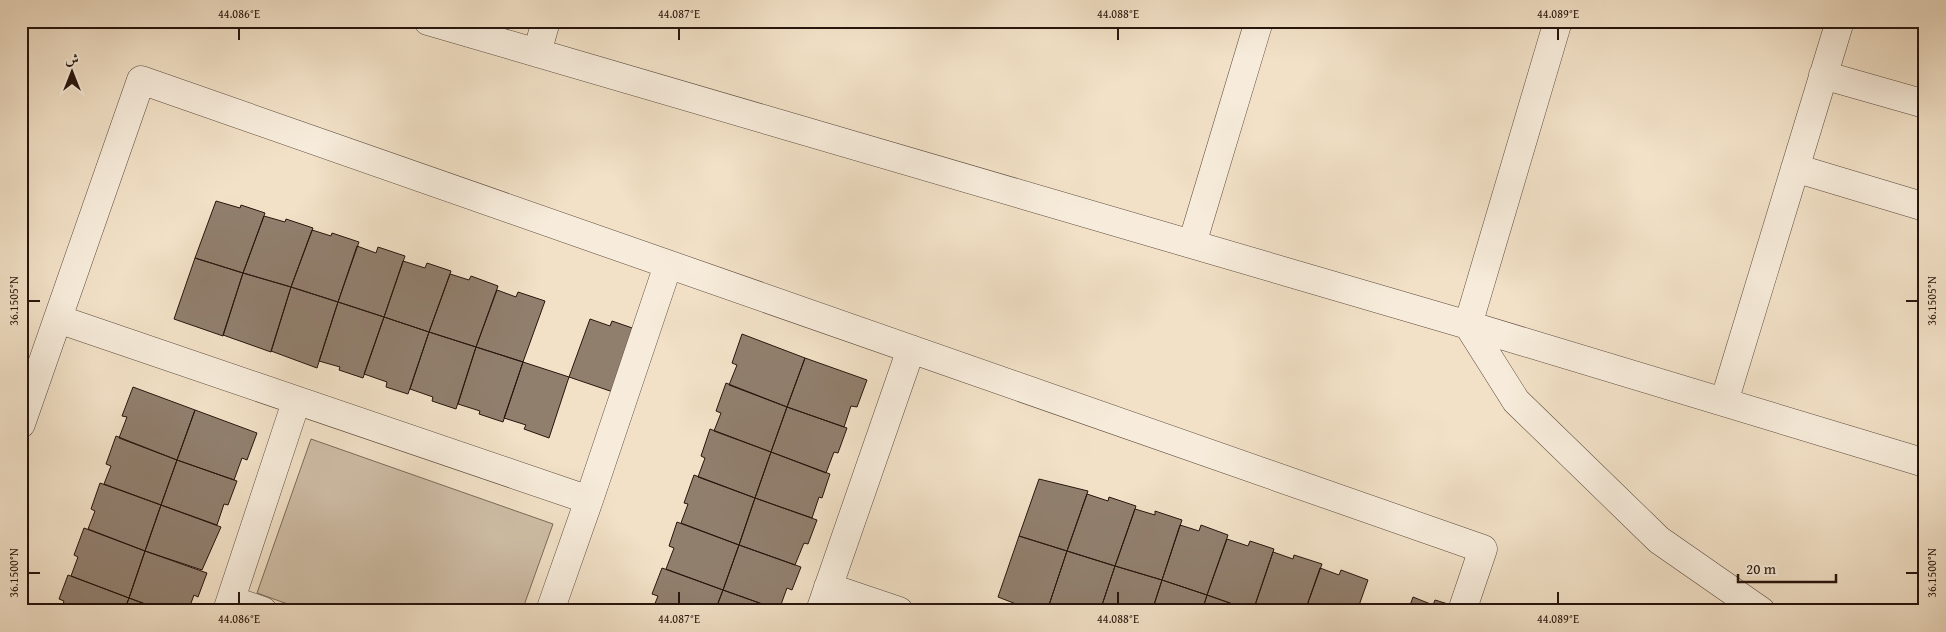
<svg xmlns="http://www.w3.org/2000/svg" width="1946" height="632" font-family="'Gentium Book Plus',Amiri,serif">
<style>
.green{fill:#cfbea7;stroke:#7b6a5a}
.building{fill:#917f6e;stroke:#27150d}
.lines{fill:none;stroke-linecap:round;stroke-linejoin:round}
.street-casing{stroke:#5a483c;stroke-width:29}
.street{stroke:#f7ecdb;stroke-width:28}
.ticks{fill:none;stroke:#27150d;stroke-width:2}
.neatline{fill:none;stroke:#27150d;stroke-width:2}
.ticks-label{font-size:12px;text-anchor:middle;fill:#27150d}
</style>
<rect width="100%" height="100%" fill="#f2e1c7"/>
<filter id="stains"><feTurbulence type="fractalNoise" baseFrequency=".004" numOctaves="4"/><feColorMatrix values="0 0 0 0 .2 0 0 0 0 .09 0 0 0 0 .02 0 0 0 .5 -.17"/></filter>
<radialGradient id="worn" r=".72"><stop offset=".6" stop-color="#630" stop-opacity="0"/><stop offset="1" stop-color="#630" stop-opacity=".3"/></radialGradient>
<path class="green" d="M 311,439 L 553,524 L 522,611 L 307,611 L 257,593 Z"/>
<path class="building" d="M 216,201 L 240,208 L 241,205 L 265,213 L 243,273 L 195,258 Z
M 264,216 L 285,222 L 286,219 L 313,228 L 291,287 L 243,273 Z
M 312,230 L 331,236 L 332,233 L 359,242 L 338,302 L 291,287 Z
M 357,246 L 376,253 L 378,247 L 405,256 L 384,317 L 338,302 Z
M 195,258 L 243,273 L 223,336 L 174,319 Z
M 403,261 L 425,268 L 427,263 L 451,271 L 429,332 L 384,317 Z
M 243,273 L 291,287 L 271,352 L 223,335 Z
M 450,274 L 469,280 L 471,276 L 498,286 L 476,347 L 429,332 Z
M 291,287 L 338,302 L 317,368 L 271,351 Z
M 497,290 L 516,297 L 518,292 L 545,301 L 523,362 L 476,347 Z
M 338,302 L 384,317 L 363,378 L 339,370 L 340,367 L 319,361 Z
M 384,317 L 429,332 L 408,394 L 386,387 L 387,382 L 364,374 Z
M 590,319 L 610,326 L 612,321 L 641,331 L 619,394 L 569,377 Z
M 429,332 L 476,347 L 456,409 L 432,401 L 433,397 L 410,389 Z
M 742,334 L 805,358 L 787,407 L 729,385 L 737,365 L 732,363 Z
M 476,347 L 523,362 L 503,422 L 479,414 L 480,411 L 458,404 Z
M 805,358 L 867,380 L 857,407 L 851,406 L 844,427 L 787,407 Z
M 523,362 L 569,377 L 549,438 L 524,429 L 526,425 L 504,418 Z
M 726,383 L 787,407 L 771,452 L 714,431 L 721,413 L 716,411 Z
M 133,387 L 195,410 L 177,460 L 119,438 L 127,417 L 122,416 Z
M 787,407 L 847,428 L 838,453 L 834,452 L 826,473 L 771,452 Z
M 195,410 L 257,433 L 247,460 L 242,458 L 234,480 L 177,460 Z
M 710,429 L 771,452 L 755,498 L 698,477 L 705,458 L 701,456 Z
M 116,436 L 177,460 L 161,505 L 104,484 L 111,466 L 106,464 Z
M 771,452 L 830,474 L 822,498 L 819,497 L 812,518 L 755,498 Z
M 177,460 L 237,481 L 228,505 L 224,504 L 217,525 L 161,505 Z
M 694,475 L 755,498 L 739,545 L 681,523 L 688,504 L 684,503 Z
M 1039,479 L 1088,491 L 1067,551 L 1019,536 Z
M 100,483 L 161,505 L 145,551 L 88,529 L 95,511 L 91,509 Z
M 1087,494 L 1108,501 L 1109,497 L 1136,506 L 1115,566 L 1067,551 Z
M 755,498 L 817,520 L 808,544 L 804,543 L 795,565 L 739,545 Z
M 161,505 L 221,527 L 202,570 L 145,551 Z
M 1135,509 L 1155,515 L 1155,511 L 1182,520 L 1162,580 L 1115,566 Z
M 677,522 L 739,545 L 723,590 L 666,569 L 674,548 L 669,546 Z
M 1180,525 L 1199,531 L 1201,525 L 1228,535 L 1207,595 L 1162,580 Z
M 84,528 L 145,551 L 129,598 L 71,576 L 78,557 L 74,555 Z
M 1019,536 L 1067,551 L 1047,611 L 1034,611 L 998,597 Z
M 1227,539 L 1248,546 L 1250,541 L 1274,549 L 1253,611 L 1207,595 Z
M 739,545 L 801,567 L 792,590 L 787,588 L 779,610 L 723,590 Z
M 145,551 L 207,573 L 198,597 L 194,595 L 188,611 L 164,611 L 129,598 Z
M 1067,551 L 1115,566 L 1100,611 L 1047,611 Z
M 1273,552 L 1293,559 L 1294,555 L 1322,564 L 1305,611 L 1253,611 Z
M 1115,566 L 1162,580 L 1152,611 L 1100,611 Z
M 662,568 L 723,590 L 715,611 L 652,611 L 658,596 L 652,594 Z
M 1320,568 L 1339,575 L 1341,570 L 1368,580 L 1357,611 L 1305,611 Z
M 68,575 L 129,598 L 124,611 L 61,611 L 64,601 L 59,599 Z
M 1162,580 L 1207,595 L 1202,611 L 1152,611 Z
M 723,590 L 779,610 L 780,611 L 715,611 Z
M 1207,595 L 1252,611 L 1202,611 Z
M 1413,597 L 1433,605 L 1435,600 L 1464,609 L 1408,611 Z
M 129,598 L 164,611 L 124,611 Z"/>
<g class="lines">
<g class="street-casing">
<path id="street" d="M 428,21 L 1468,325 L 1925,463
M 1558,21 L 1468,325 L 1516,401 L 1659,540 L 1761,611
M 537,53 L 546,21
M 1823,75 L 1925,104
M 1795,168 L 1925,207
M 1192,244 L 1259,21
M 58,319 L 589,500
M 1724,402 L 1840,21
M 21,424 L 141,80 L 1483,549 L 1462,611
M 828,587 L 899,611
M 231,600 L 263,611
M 227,611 L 296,402
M 550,611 L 589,500 L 668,265
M 820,611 L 911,349"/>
</g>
<use href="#street" class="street"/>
</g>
<path class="ticks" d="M 239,28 L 239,40M 679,28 L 679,40M 1118,28 L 1118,40M 1558,28 L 1558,40M 28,301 L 40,301M 1906,301 L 1918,301M 28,573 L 40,573M 1906,573 L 1918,573M 239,592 L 239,604M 679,592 L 679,604M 1118,592 L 1118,604M 1558,592 L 1558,604"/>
<rect width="1946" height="632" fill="none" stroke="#f2e1c7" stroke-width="55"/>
<g transform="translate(72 72)" stroke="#f7ecdb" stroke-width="4" paint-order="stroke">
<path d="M0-4L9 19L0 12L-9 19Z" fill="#27150d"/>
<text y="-8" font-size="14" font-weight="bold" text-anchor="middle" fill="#27150d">ش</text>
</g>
<path d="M1738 574v8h98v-8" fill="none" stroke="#27150d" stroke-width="2.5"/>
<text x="1746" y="574" font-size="15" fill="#27150d" stroke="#f7ecdb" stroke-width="4" paint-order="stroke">20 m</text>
<rect x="28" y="28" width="1890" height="576" class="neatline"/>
<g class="ticks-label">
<text x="239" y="18">44.086°E</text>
<text x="679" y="18">44.087°E</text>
<text x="1118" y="18">44.088°E</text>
<text x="1558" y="18">44.089°E</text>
<text transform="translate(14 301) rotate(-90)" y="4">36.1505°N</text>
<text transform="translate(1932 301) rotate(-90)" y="4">36.1505°N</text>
<text transform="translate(14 573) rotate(-90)" y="4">36.1500°N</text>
<text transform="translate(1932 573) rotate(-90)" y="4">36.1500°N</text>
<text x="239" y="623">44.086°E</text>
<text x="679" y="623">44.087°E</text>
<text x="1118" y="623">44.088°E</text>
<text x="1558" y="623">44.089°E</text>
</g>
<rect width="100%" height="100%" filter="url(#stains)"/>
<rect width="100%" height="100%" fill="url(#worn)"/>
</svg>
